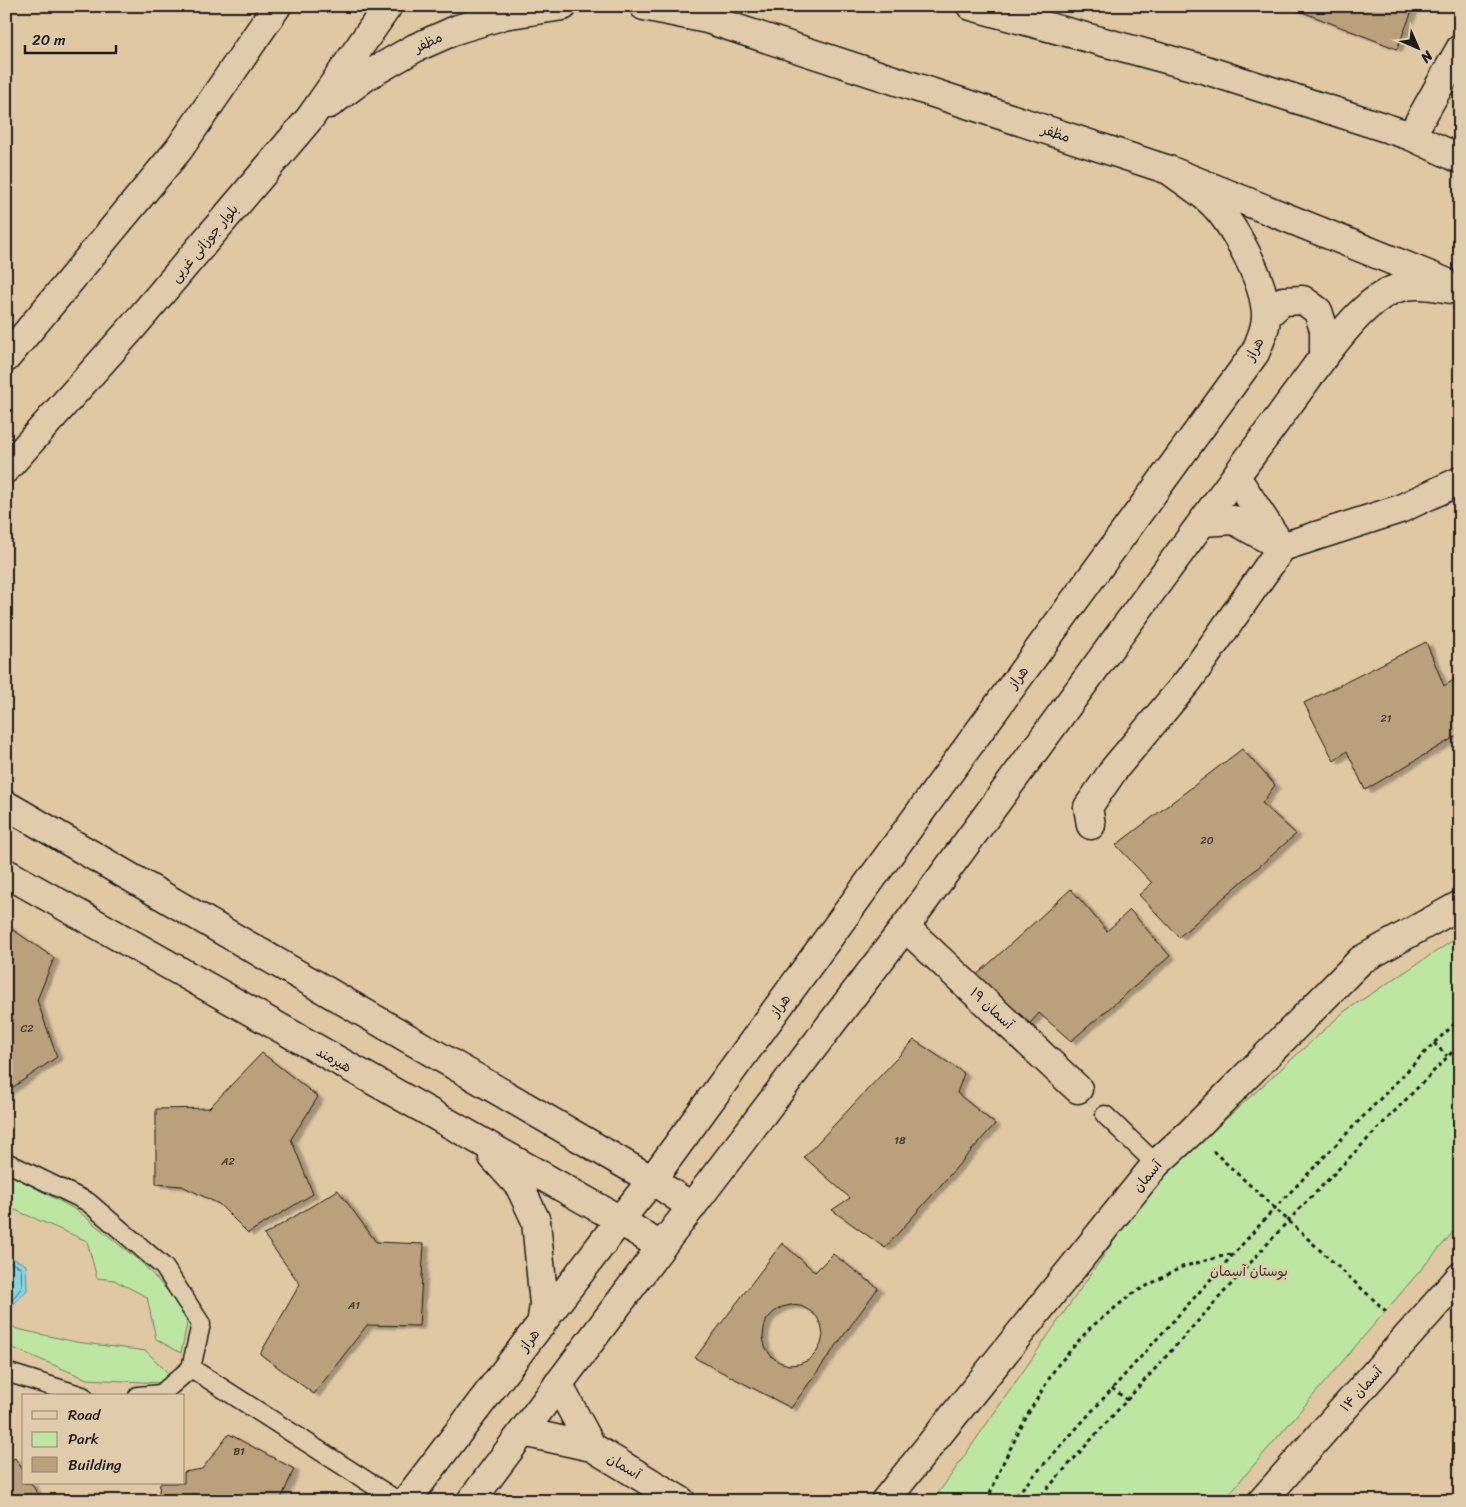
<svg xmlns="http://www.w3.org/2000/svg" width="1466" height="1507" font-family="Sriracha,'Playpen Sans Arabic',sans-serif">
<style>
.green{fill:#bde6a2;stroke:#6c815f}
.water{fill:#87d6e5;stroke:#5c8c95}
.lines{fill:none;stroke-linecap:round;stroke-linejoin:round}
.shore{stroke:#47666c;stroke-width:1}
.building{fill:#baa17c;stroke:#1c1c1c;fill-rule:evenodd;filter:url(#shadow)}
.service-casing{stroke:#1c1c1c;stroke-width:21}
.minor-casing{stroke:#1c1c1c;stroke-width:31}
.tertiary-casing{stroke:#1c1c1c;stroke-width:31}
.path{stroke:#1c1c1c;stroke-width:3;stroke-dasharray:4 4;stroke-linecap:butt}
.service{stroke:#e0cbaa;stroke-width:18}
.minor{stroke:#e0cbaa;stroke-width:28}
.tertiary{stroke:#e0cbaa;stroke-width:28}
.labels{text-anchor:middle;stroke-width:4.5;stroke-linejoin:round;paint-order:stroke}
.number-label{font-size:11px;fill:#443d34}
.street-label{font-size:14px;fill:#1c1c1c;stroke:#e0cbaa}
.park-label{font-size:14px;fill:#343a30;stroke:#e0cbaa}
</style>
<defs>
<filter id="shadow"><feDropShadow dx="5.5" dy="3" stdDeviation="1" flood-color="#0004"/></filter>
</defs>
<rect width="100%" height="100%" fill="#e0c8a3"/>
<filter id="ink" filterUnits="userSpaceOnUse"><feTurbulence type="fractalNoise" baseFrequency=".02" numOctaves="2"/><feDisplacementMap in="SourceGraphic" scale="10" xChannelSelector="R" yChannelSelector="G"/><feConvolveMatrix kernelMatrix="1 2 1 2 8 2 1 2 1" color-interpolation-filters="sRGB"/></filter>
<g filter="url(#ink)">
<path class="green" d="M 1460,936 L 1460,1224 L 1223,1501 L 933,1501 L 1152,1186 L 1345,1011 Z
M 6,1172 L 78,1211 L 143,1264 L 189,1314 L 181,1353 L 156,1339 L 147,1297 L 114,1280 L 97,1278 L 87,1241 L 15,1210 L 6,1207 Z
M 6,1322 L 17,1329 L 76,1342 L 146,1351 L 169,1374 L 162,1383 L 87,1379 L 6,1345 Z"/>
<path class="water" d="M 6,1255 L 26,1265 L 27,1290 L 12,1306 L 6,1304 Z"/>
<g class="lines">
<path class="shore" d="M 6,1260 L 21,1268 L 22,1287 L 12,1300 L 6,1300"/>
</g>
<path class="building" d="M 1287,6 L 1414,6 L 1397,49 Z
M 1426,642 L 1444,686 L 1460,676 L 1460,734 L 1365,790 L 1347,751 L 1334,761 L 1304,703 Z
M 1242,749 L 1275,785 L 1262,803 L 1296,834 L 1179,937 L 1139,895 L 1152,883 L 1116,845 Z
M 1071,889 L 1107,931 L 1130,910 L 1170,956 L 1071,1041 L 1039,1013 L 1025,1029 L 970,981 Z
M 6,925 L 54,958 L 37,1000 L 57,1057 L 6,1092 Z
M 914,1040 L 964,1073 L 957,1093 L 995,1124 L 885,1248 L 832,1210 L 850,1198 L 804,1157 Z
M 262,1053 L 318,1097 L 291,1139 L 313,1194 L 248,1233 L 219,1204 L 182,1186 L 156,1184 L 156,1109 L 209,1108 Z
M 338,1190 L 376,1242 L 424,1244 L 419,1326 L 367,1325 L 314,1394 L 260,1354 L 300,1284 L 264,1235 Z
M 782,1243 L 815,1272 L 833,1254 L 878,1288 L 791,1408 L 695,1358 ZM 791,1305 L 801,1306 L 810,1311 L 817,1317 L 821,1325 L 823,1335 L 821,1344 L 816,1353 L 809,1360 L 799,1364 L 789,1365 L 779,1362 L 771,1356 L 765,1347 L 763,1337 L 764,1328 L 767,1319 L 774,1312 L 782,1307 Z
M 229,1434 L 294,1469 L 280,1501 L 158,1501 L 160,1483 L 184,1483 L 184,1472 L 202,1469 Z
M 15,1458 L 24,1472 L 24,1483 L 31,1483 L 42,1501 L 6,1501 L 6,1464 Z"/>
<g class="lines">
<g class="service-casing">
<path id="service" d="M 1105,1115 L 1156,1164
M 6,1162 L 88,1202 L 164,1267 L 201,1324 L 191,1368 L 161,1394 L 138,1396
M 191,1368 L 398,1501
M 6,1372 L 83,1396"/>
</g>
<g class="minor-casing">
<path id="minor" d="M 1411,136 L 1460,49
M 1236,477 L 1280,544
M 1203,522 L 1234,520 L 1282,547
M 1091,825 L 1088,807 L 1115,768 L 1188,681 L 1282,547 L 1400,509 L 1460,481
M 905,927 L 1078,1089
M 558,1384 L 592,1447
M 523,1432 L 592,1447 L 681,1501
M 885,1501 L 1156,1164 L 1191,1132 L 1361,960 L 1460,905
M 1262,1501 L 1460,1277"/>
</g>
<g class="tertiary-casing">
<path id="tertiary" d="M 644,6 L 707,19 L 1169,170 L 1443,281
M 971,6 L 1203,69 L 1411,136 L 1460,159
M 329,104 L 368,75 L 415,48 L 458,29 L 504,15 L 563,6
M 1266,316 L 1283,301 L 1303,300 L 1318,311 L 1324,330 L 1324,356
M 6,358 L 179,149 L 277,6
M 6,469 L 131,329 L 310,118 L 388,6
M 6,805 L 652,1180 L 692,1207
M 6,873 L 620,1220 L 661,1247
M 493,1157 L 520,1187 L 536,1221 L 544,1305 L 541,1325
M 406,1501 L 620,1220 L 652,1180 L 1255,353 C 1260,341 1266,329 1266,316 C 1266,284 1233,221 1209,200 C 1197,189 1182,180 1169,170
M 471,1501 L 661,1247 L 905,927 L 1324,356 C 1342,333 1369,297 1398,288 C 1417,281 1440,288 1460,290"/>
</g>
<path class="path" d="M 1434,1043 L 1447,1056
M 1213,1151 L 1388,1313
M 1454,1248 L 1460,1241
M 1112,1388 L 1127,1400
M 987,1501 L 1003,1463 L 1028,1414 L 1056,1367 L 1090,1328 L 1132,1294 L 1182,1267 L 1234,1253
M 1011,1501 L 1275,1208 L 1434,1043 L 1460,1019
M 1036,1501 L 1288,1221 L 1460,1044"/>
<use href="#service" class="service"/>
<use href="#minor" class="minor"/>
<use href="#tertiary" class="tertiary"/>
</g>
</g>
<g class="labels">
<g class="number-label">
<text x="1386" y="722">21</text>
<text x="1207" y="844">20</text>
<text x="27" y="1032">C2</text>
<text x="900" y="1144">18</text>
<text x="228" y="1165">A2</text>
<text x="354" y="1309">A1</text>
<text x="239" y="1455">B1</text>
</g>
<g class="street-label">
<text transform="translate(428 42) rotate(-25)" y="5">مظفر</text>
<text transform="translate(1056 133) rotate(18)" y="5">مظفر</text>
<text transform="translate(204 243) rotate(-50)" y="5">بلوار جوزانی غربی</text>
<text transform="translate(1254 349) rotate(-62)" y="5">هراز</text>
<text transform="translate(1018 677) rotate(-54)" y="5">هراز</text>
<text transform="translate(780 1005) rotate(-54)" y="5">هراز</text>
<text transform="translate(992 1008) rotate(43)" y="5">آسمان ۱۹</text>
<text transform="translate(334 1059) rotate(29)" y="5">هیرمند</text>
<text transform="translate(1147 1176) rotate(-50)" y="5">آسمان</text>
<text transform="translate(529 1340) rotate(-53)" y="5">هراز</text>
<text transform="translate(1361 1389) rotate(-48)" y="5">آسمان ۱۴</text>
<text transform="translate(624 1466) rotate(31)" y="5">آسمان</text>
</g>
<g class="park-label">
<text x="1249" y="1276">بوستان آسمان</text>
</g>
</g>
<rect width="1466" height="1507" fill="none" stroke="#e0cbaa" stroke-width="25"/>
<rect x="12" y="12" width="1441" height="1482" fill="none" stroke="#1c1c1c" stroke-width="2" filter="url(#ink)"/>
<rect x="22" y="1394" width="162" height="90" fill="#e0cbaa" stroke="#928571"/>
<rect x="32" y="1411" width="25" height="8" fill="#e0cbaa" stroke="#928571"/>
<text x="68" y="1420" font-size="15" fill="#1c1c1c">Road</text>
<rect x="32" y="1432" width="25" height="15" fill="#bde6a2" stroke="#928571"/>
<text x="68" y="1444" font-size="15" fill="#1c1c1c">Park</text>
<rect x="32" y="1457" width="25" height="15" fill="#baa17c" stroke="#928571"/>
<text x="68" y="1470" font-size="15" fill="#1c1c1c">Building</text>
<g transform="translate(1418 48) rotate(135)" stroke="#e0cbaa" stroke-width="4" paint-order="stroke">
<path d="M0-4L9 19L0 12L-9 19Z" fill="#1c1c1c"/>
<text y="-8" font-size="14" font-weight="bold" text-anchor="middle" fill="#1c1c1c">N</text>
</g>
<path d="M25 45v8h91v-8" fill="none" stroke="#1c1c1c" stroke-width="2.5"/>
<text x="32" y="45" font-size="15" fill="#1c1c1c" stroke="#e0cbaa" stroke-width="4" paint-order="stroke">20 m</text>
</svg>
